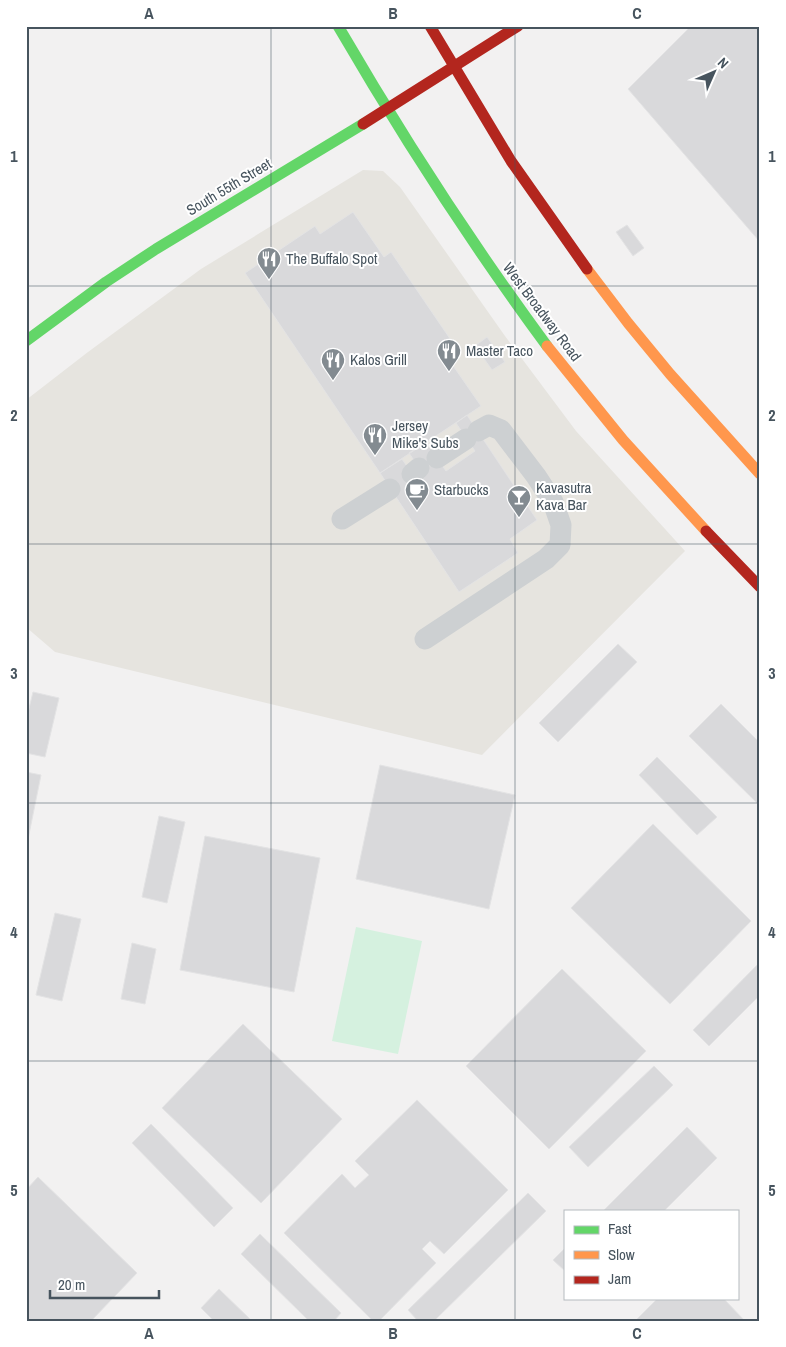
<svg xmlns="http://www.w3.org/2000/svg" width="786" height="1347" font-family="'Archivo Narrow',sans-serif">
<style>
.commercial{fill:#e6e4df}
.grass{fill:#d5f1df}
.building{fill:#d9d9db;stroke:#e3e3e4}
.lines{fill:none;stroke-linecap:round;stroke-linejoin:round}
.lane{stroke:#cdd0d2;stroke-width:21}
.fast{stroke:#63d668;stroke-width:11}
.slow{stroke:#ff974d;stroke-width:11}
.jam{stroke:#b3261e;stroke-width:11}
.grid{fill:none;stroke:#47545e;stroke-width:1;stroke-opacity:0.55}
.labels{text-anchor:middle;stroke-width:4;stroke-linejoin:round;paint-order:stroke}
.street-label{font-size:15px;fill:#47545e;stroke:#fff}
.poi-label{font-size:15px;fill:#47545e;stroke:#fff;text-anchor:start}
.neatline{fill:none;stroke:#47545e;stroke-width:2}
.grid-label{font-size:16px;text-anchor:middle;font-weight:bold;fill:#47545e}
</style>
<rect width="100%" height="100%" fill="#f2f1f1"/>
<path class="commercial" d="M 363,170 L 383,171 L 400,187 L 505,336 L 576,431 L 685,551 L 482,755 L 55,652 L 26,627 L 26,400 L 88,352 L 201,269 Z"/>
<path class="grass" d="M 356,927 L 422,941 L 398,1054 L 332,1041 Z"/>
<path class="building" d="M 691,26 L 760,26 L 760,242 L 628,89 Z
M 353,212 L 384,257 L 391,252 L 455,346 L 445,354 L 481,406 L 380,473 L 245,273 L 315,226 L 320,234 Z
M 627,225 L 644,248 L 633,256 L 616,232 Z
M 487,337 L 505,362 L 492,370 L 475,346 Z
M 467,415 L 537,520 L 510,539 L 518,553 L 459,592 L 380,473 L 402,459 L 417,481 L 419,468 L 409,453 L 426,442 L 446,471 L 475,451 L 456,423 Z
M 618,644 L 637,662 L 558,742 L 539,723 Z
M 33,692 L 59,698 L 45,757 L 26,753 L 26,721 Z
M 721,704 L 760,743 L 760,806 L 689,736 Z
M 657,757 L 717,817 L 697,835 L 639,775 Z
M 380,765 L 515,795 L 489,909 L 356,879 Z
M 26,772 L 41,775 L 26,849 Z
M 159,816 L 185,822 L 167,903 L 142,897 Z
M 653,824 L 751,921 L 670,1004 L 571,908 Z
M 205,836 L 320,858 L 294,992 L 180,970 Z
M 55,913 L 81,919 L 62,1001 L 36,995 Z
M 132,943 L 156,949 L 145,1004 L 121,999 Z
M 760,962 L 760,995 L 709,1046 L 693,1030 Z
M 562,969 L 646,1051 L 549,1149 L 466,1066 Z
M 243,1024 L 342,1119 L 261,1203 L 162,1108 Z
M 654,1066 L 673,1085 L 588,1167 L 569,1147 Z
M 417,1100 L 508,1190 L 444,1254 L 430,1241 L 422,1249 L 436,1263 L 379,1321 L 373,1321 L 284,1233 L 342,1174 L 355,1188 L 369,1175 L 355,1161 Z
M 151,1124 L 233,1208 L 214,1227 L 132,1143 Z
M 687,1127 L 717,1158 L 664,1211 L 603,1211 Z
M 38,1177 L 137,1273 L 91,1321 L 26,1321 L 26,1190 Z
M 528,1193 L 546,1211 L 434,1321 L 418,1321 L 408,1310 Z
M 260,1234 L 341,1313 L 334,1321 L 309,1321 L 241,1254 Z
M 565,1248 L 565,1271 L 553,1260 Z
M 219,1289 L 252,1321 L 214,1321 L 201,1308 Z
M 658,1298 L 723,1298 L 745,1321 L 635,1321 Z"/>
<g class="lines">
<path class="lane" d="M 437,458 L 466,439
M 412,474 L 419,468
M 342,519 L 390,489
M 425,639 L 546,559 L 560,545 L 561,525 L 553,502 L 536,476 L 501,430 L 489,425 L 478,431"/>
<path class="fast" d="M 338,26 C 402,136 471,243 547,346
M 26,341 L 106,282 L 156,249 L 363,124"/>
<path class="slow" d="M 587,269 L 628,323 L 670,374 L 760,474
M 547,346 L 623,440 L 706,531"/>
<path class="jam" d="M 430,26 L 511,161 L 587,269
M 363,124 L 518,26
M 706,531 L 760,587"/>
</g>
<path class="grid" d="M 271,26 L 271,1321M 515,26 L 515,1321M 26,286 L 760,286M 26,544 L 760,544M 26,803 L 760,803M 26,1061 L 760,1061"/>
<defs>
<g id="restaurant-pin" transform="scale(1.25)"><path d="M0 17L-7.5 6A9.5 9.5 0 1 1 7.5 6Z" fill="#838b91" stroke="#fff"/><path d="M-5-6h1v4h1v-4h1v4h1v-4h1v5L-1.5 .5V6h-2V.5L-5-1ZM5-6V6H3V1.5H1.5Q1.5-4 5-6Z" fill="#fff"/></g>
<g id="cafe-pin" transform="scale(1.25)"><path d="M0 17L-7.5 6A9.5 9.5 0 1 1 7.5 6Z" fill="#838b91" stroke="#fff"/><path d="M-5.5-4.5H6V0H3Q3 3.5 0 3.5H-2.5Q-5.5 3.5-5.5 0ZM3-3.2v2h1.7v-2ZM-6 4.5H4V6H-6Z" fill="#fff"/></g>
<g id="bar-pin" transform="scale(1.25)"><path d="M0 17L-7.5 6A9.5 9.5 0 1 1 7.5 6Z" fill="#838b91" stroke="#fff"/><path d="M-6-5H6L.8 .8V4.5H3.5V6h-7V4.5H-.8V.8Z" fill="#fff"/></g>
</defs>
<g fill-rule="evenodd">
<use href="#restaurant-pin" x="269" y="259"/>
<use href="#restaurant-pin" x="449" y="351"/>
<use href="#restaurant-pin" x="333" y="360"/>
<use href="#restaurant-pin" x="375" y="435"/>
<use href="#cafe-pin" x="417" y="490"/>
<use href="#bar-pin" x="519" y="497"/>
</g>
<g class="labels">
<g class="street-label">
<text transform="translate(229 187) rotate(-31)" y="5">South 55th Street</text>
<text transform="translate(542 312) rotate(53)" y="5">West Broadway Road</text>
</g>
<g class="poi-label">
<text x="286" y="264">The Buffalo Spot</text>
<text x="466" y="356">Master Taco</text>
<text x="350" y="365">Kalos Grill</text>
<text x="392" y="431">Jersey<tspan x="392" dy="17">Mike's Subs</tspan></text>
<text x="536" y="493">Kavasutra<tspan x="536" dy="17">Kava Bar</tspan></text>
<text x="434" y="495">Starbucks</text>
</g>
</g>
<rect width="786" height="1347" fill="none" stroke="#ffffff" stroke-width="55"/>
<rect x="564" y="1210" width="175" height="90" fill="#ffffff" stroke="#b5bbbf"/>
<rect x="574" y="1226" width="25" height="8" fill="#63d668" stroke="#b5bbbf"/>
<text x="608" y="1234" font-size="15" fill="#47545e">Fast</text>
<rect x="574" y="1251" width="25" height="8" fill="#ff974d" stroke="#b5bbbf"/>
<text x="608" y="1260" font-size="15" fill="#47545e">Slow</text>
<rect x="574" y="1276" width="25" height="8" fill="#b3261e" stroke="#b5bbbf"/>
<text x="608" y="1284" font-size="15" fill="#47545e">Jam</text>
<g transform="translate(714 72) rotate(45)" stroke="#ffffff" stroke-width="4" paint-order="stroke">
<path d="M0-4L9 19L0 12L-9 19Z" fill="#47545e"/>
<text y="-8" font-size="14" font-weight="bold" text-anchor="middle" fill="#47545e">N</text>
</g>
<path d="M50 1290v8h109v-8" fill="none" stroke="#47545e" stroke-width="2.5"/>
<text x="58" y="1290" font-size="15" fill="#47545e" stroke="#ffffff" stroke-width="4" paint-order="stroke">20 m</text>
<rect x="28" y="28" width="730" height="1292" class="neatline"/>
<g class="grid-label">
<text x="149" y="19">A</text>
<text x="393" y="19">B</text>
<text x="637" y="19">C</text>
<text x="14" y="162">1</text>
<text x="772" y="162">1</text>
<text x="14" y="421">2</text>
<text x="772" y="421">2</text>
<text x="14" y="679">3</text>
<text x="772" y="679">3</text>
<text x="14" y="938">4</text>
<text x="772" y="938">4</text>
<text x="14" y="1196">5</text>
<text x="772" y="1196">5</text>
<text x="149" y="1339">A</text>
<text x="393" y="1339">B</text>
<text x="637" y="1339">C</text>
</g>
</svg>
